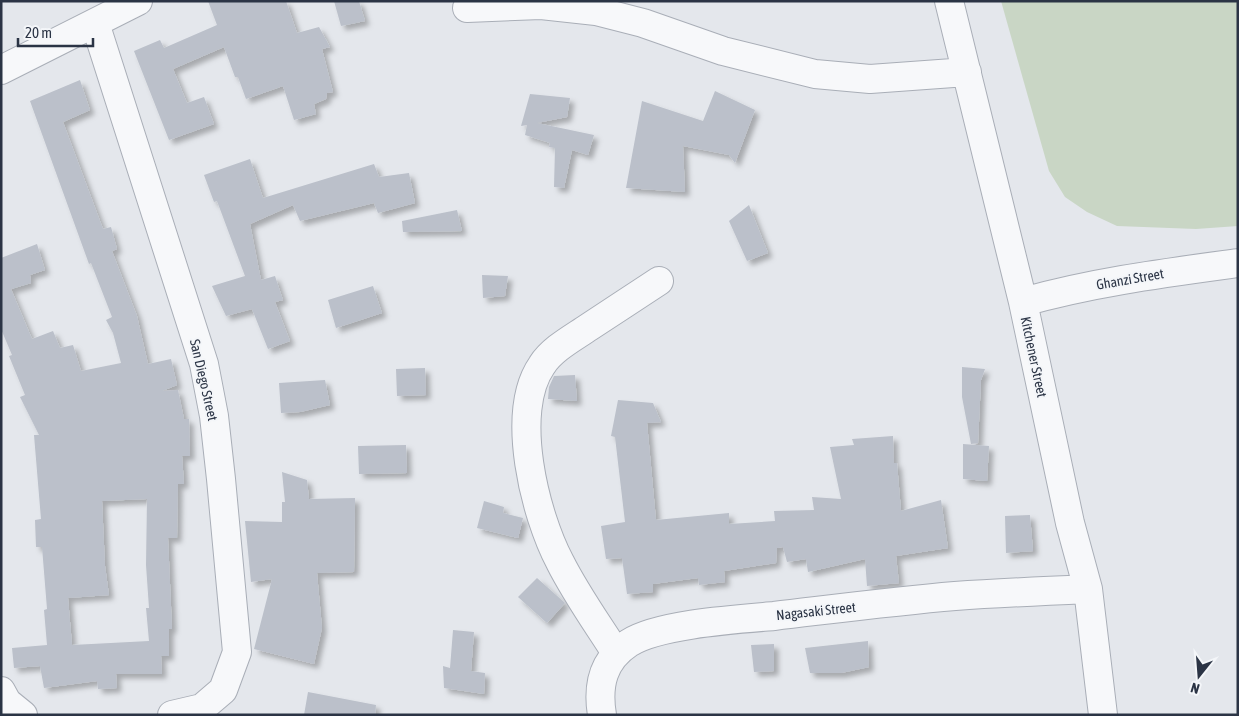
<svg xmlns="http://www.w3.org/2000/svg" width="1239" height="716" font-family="'Asap Condensed',sans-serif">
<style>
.grass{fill:#c9d6c5}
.building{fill:#bbc0ca;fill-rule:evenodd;filter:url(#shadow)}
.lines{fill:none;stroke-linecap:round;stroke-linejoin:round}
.minor-casing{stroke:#a9aeb7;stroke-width:30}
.minor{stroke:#f7f8fa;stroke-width:28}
.labels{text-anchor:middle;stroke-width:4;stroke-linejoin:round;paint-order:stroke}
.street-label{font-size:14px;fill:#2b3445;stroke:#f4f6f9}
</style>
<defs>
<filter id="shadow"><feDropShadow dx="4.5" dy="4.5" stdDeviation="2.5" flood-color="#0004"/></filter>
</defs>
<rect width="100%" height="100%" fill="#e4e7ec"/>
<path class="grass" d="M 1001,1 L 1238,1 L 1238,226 L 1196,229 L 1117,226 L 1087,212 L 1065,197 L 1049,171 Z"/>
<path class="building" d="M 208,1 L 286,1 L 297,33 L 319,27 L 330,47 L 322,49 L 333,92 L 327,93 L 326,99 L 314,104 L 316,114 L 294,120 L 283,86 L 246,99 L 238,77 L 235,77 L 224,47 L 173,69 L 187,103 L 204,97 L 214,124 L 169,140 L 134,51 L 160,40 L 164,48 L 217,25 Z
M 334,1 L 359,1 L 365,21 L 341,26 Z
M 80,80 L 90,110 L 63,122 L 103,229 L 111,227 L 117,249 L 112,251 L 137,316 L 148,364 L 171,359 L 177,385 L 162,391 L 178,390 L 184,419 L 189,419 L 190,456 L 182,456 L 184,484 L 178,484 L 177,538 L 168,538 L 172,629 L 169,629 L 169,656 L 161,656 L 162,674 L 116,674 L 117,688 L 98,689 L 97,681 L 44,688 L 40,666 L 14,668 L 12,648 L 47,645 L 44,610 L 47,609 L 42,547 L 36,547 L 35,520 L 41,519 L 34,435 L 39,435 L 20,397 L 25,395 L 9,356 L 12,355 L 1,329 L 1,258 L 37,244 L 45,270 L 30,275 L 31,283 L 11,289 L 32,339 L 53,331 L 60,348 L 73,345 L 81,371 L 121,363 L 113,333 L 106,320 L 112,317 L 91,263 L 89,264 L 30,101 ZM 147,499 L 146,565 L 149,608 L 146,608 L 149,641 L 72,645 L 68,598 L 109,595 L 105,566 L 102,501 Z
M 715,91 L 755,110 L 735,163 L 729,155 L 683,146 L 685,192 L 626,188 L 642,101 L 703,121 Z
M 530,94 L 570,98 L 567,117 L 537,123 L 594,135 L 588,155 L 572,150 L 564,188 L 554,187 L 555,148 L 549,147 L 550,143 L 525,135 L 527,125 L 521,126 Z
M 250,159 L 263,198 L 374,164 L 379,177 L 409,173 L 415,203 L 378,213 L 374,203 L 300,221 L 293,205 L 250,224 L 261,280 L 275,276 L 283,300 L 275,302 L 290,341 L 268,349 L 252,309 L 226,316 L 212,286 L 245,276 L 217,201 L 214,202 L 204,175 Z
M 749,205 L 768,253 L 747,261 L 729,221 Z
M 457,210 L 462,231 L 403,232 L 402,221 Z
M 482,275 L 508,276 L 505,296 L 483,298 Z
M 373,286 L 382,313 L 336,328 L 328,300 Z
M 962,367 L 985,369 L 981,380 L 978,443 L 971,444 L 962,397 Z
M 425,368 L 426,395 L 397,396 L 396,369 Z
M 575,375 L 577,401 L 548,399 L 549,387 L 554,376 Z
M 325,380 L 330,405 L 300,412 L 281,413 L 279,383 Z
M 618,400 L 653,403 L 661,422 L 647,423 L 656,520 L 729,513 L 729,524 L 775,521 L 774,511 L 814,510 L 812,497 L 841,499 L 830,447 L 854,445 L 852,439 L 893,436 L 894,463 L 897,463 L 901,511 L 941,500 L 948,548 L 896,556 L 899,583 L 867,586 L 865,559 L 808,572 L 806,559 L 787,562 L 783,547 L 777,548 L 776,563 L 724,571 L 725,582 L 699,585 L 698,578 L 653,584 L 653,592 L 627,594 L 622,558 L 606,559 L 601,526 L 625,522 L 615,437 L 611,436 Z
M 963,444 L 989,446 L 987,481 L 963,479 Z
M 406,445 L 407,473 L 359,474 L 358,446 Z
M 282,472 L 307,480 L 309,499 L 355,498 L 354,572 L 317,573 L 322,628 L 314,664 L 254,649 L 272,579 L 251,582 L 245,521 L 282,522 L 282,502 L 285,502 Z
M 484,501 L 504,507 L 503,513 L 523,518 L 518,538 L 477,528 Z
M 1030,515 L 1033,551 L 1006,553 L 1005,516 Z
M 537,578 L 565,603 L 547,623 L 518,597 Z
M 453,630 L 474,632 L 471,671 L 485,673 L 484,694 L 444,688 L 443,666 L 450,668 Z
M 868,641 L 869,667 L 841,673 L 810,673 L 805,648 Z
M 774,644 L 774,671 L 754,672 L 751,645 Z
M 308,692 L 376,705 L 375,715 L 304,715 Z"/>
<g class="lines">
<g class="minor-casing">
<path id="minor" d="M 949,1 L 1023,302 L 1070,523 L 1088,589 L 1103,715
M 467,8 L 541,5 L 596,11 L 643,23 L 723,51 L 815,74 L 870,79 L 967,72
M 95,23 L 204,364 L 214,416 L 221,479 L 237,652 L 223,690 L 202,708 L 172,715
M 1,70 L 138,1
M 1023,302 C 1094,282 1165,273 1238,263
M 616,653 C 597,623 576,594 560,562 C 535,515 509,412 542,365 C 552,349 573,338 589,327 C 612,312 636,296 659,281
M 1,691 L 7,702 L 23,715
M 602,715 C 597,685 603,660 629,643 C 658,624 739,619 774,616 C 834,609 895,601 955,596 C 999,593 1043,591 1088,589"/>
</g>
<use href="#minor" class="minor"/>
</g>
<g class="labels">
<g class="street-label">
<text transform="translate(1130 279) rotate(-10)" y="5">Ghanzi Street</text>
<text transform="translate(1034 357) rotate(78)" y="5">Kitchener Street</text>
<text transform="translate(204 380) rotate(77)" y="5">San Diego Street</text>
<text transform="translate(816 611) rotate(-6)" y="5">Nagasaki Street</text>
</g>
</g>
<rect width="1239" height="716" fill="none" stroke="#2b3445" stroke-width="5"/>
<g transform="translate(1199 676) rotate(197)" stroke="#f4f6f9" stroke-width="4" paint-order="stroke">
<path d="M0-4L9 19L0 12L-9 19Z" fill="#2b3445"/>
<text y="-8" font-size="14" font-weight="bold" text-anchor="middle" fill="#2b3445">N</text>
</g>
<path d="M18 38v8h75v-8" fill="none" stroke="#2b3445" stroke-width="2.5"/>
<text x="25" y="38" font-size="15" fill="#2b3445" stroke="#f4f6f9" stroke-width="4" paint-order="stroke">20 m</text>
</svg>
